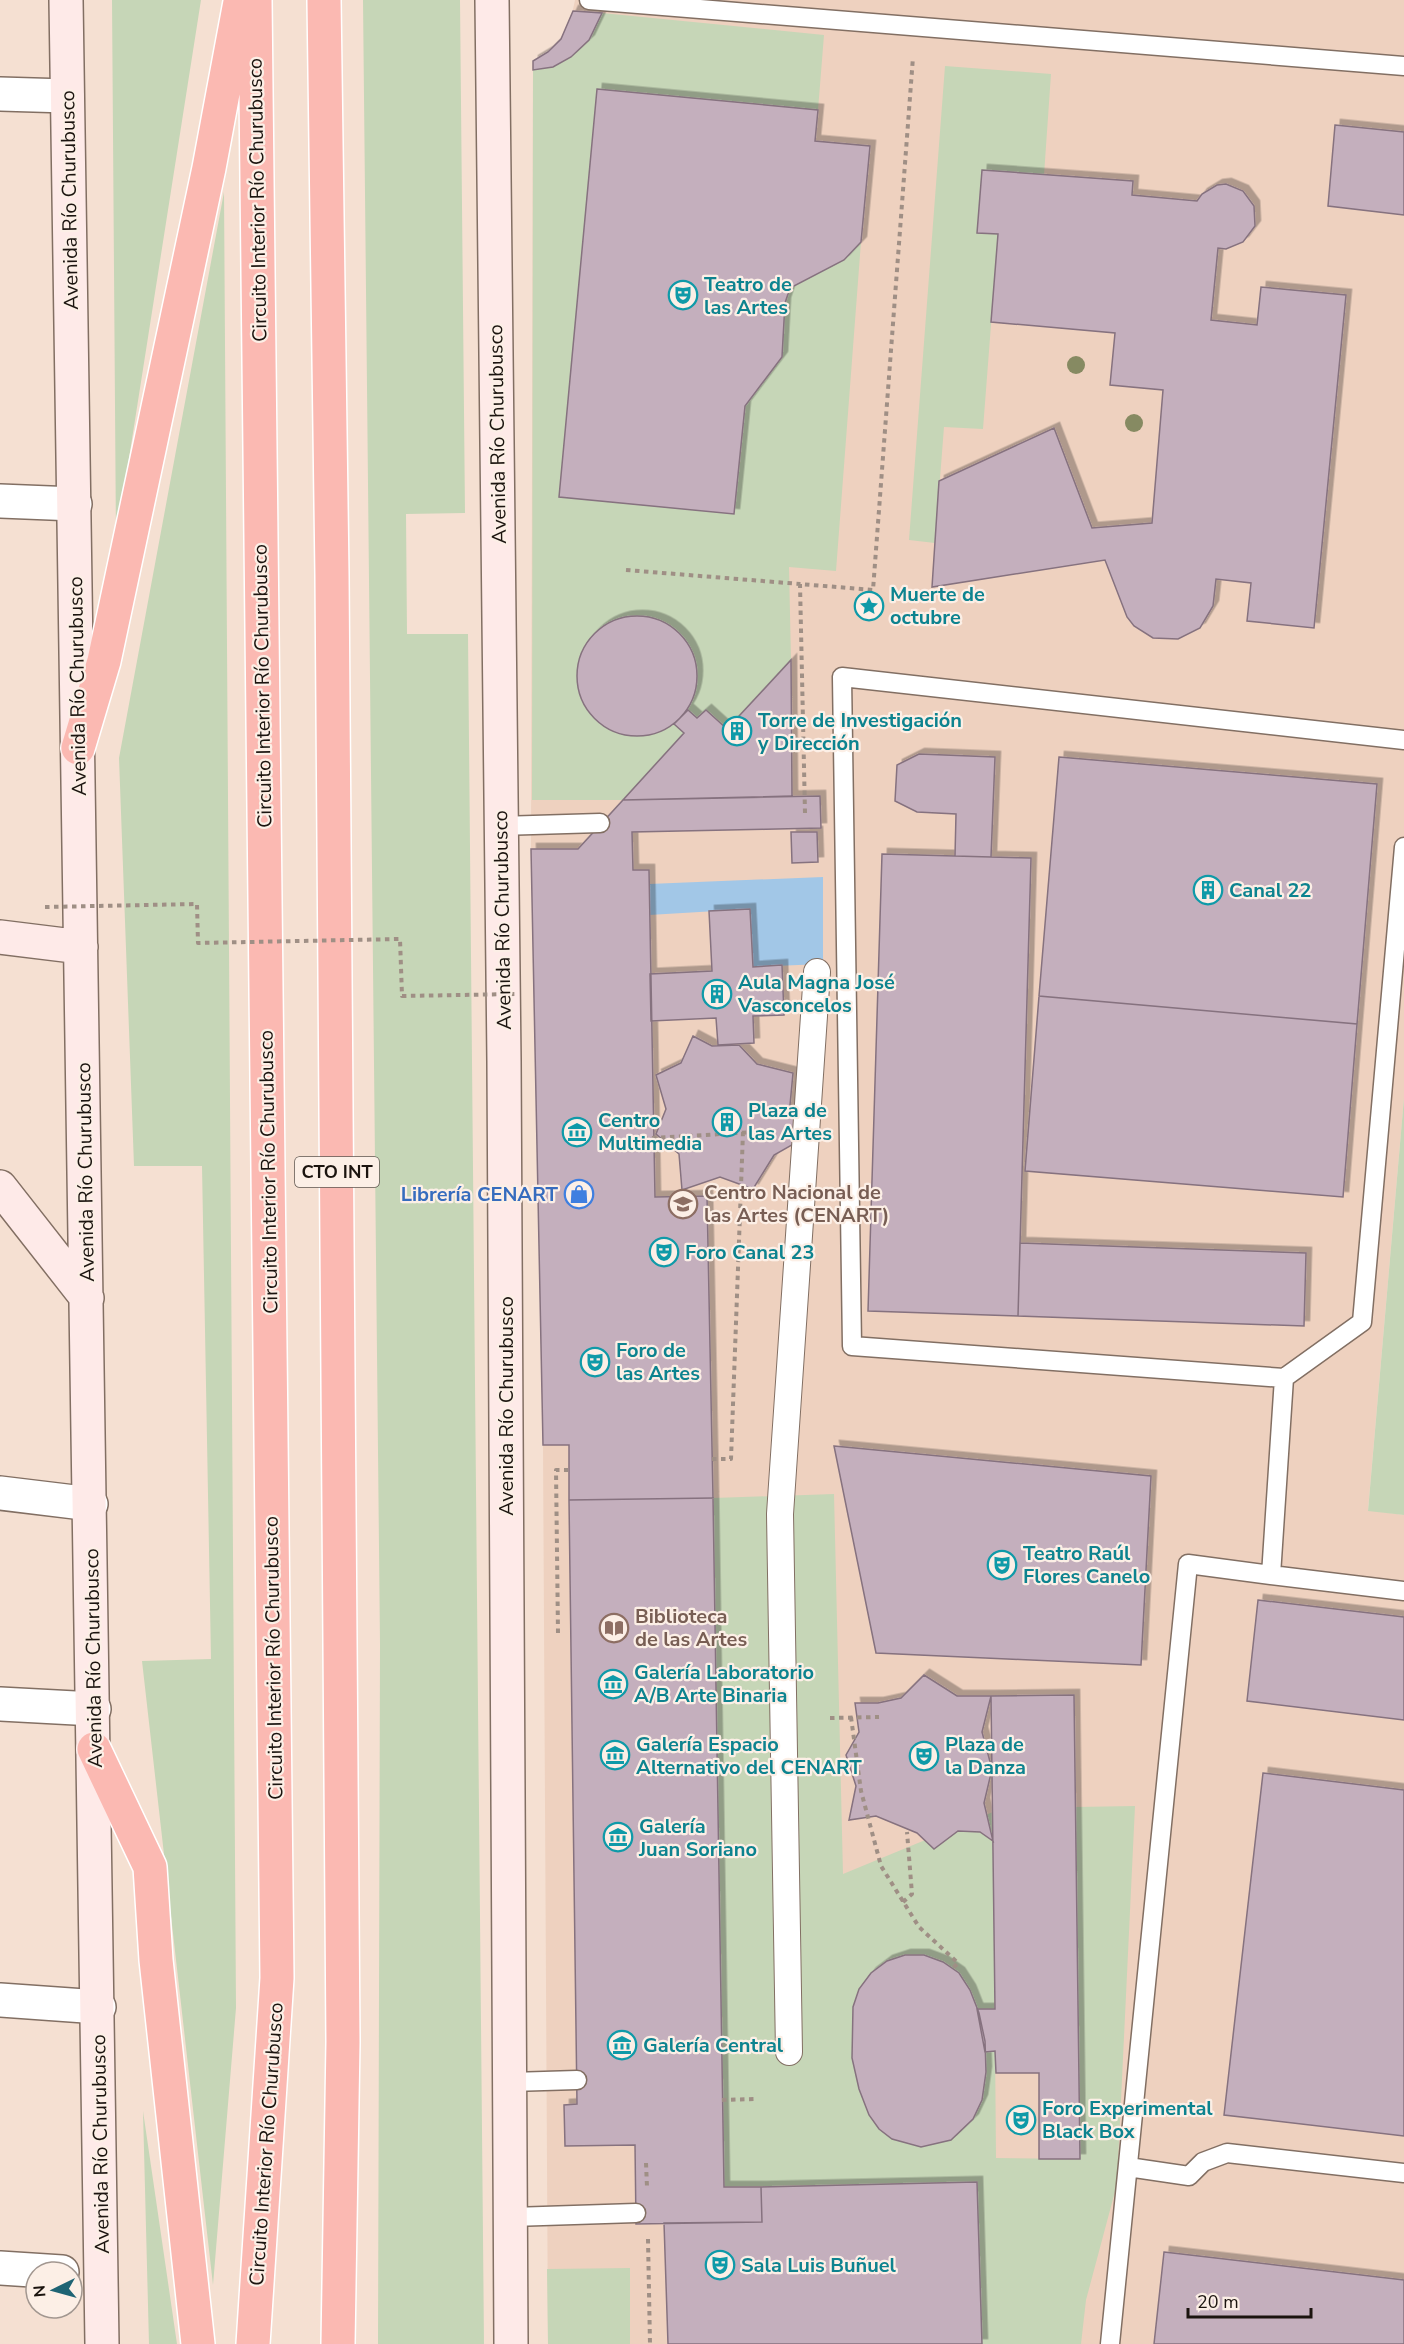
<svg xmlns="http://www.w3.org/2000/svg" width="1404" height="2344" font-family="'Nunito Sans',sans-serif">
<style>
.built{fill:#eed1bf}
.green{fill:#c6d6b7}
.water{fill:#a2c7e7}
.building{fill:#c4afbd;stroke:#86727f;stroke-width:1.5;filter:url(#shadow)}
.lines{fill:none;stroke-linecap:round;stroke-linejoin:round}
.service-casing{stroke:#826f63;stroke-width:21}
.pedestrian-casing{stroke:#826f63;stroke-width:28}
.minor-casing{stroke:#826f63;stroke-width:36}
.secondary-casing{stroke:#826f63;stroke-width:36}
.motorway-casing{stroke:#fff;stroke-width:36}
.path{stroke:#9f8f85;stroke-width:4;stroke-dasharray:4.5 4.5;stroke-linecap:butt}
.service{stroke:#fff;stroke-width:18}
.pedestrian{stroke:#fff;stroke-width:26}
.minor{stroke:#fff;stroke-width:33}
.secondary{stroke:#feeae8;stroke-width:33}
.motorway{stroke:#fbb9b2;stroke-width:33}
.path-bridge{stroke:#9f8f85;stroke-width:4;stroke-dasharray:4.5 4.5;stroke-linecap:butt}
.tree{fill:#868a62}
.labels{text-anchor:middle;stroke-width:4.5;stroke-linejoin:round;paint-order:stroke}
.shield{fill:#fcefe6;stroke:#5e5650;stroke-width:1.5}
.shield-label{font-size:18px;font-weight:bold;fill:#1b140f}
.street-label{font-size:20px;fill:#1b140f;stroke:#fcefe6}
.culture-label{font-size:20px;font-weight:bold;fill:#0d838f;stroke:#fcefe6;text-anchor:start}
.education-label{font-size:20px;font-weight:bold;fill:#785e54;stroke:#fcefe6;text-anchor:start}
.shop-label{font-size:20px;font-weight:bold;fill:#366cbe;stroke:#fcefe6;text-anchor:end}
</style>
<defs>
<filter id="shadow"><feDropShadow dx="5.5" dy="-5.5" stdDeviation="0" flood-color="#0004"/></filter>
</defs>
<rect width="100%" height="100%" fill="#f5e0d2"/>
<path class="built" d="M 575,0 L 1404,0 L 1404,1098 L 1368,1510 L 1404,1515 L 1404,2344 L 548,2344 L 543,1445 L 531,849 L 533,61 L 548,52 L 561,39 L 571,19 Z"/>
<path class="green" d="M 112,0 L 201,0 L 116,541 Z
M 363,0 L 460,0 L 465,513 L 406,514 L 407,634 L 468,634 L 484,2344 L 378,2344 L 380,1644 Z
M 602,13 L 824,35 L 818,110 L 597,89 L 559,496 L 734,514 L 745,406 L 782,357 L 785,303 L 790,288 L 844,260 L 861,242 L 836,571 L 789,567 L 791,660 L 727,729 L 706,710 L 623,800 L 532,800 L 533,70 C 572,64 586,47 602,13 Z
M 945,66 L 1051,74 L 1044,175 L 982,170 L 978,233 L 998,234 L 983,429 L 944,427 L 935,543 L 909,540 Z
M 224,192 L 236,2008 L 213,2285 L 142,1661 L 211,1659 L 202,1166 L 134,1166 L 119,758 Z
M 1404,1098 L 1404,1515 L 1368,1511 Z
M 834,1494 L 843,1874 L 993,1812 L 996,2158 L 1080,2159 L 1075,1807 L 1135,1806 L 1117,2184 L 1086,2300 L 1081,2344 L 982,2344 L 977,2182 L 724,2187 L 713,1498 Z
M 143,2111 L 177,2344 L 149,2344 Z
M 630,2268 L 630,2344 L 548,2344 L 547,2269 Z"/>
<path class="water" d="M 823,877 L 823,964 L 753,967 L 750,909 L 649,915 L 649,884 Z"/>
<path class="building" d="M 573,11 L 602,13 L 589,40 L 571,57 L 553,67 L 533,70 L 533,61 L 548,52 L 561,39 Z
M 597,89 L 818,110 L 815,141 L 870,146 L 861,242 L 844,260 L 790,288 L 785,303 L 782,357 L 745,406 L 734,514 L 559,497 Z
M 1335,125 L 1404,132 L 1404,215 L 1328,206 Z
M 982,170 L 1133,181 L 1132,195 L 1197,201 L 1202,194 L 1217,185 L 1226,184 L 1243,191 L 1254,206 L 1255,226 L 1243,242 L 1226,249 L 1218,248 L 1211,320 L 1257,325 L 1261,287 L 1346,295 L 1314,628 L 1247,621 L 1251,583 L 1216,579 L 1213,606 L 1200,628 L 1178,639 L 1153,638 L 1134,626 L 1127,617 L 1105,560 L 932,587 L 939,481 L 1054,428 L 1092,528 L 1152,523 L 1163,390 L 1110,385 L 1115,333 L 991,322 L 998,234 L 977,233 Z
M577 676a60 60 0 1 1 120 0a60 60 0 1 1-120 0Z
M 791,660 L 792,796 L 623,800 L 684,733 L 674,724 L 688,710 L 697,718 L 706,710 L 727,729 Z
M 919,754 L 995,757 L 991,857 L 955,856 L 956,814 L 917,812 L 895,801 L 897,765 Z
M 1059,757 L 1377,784 L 1357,1024 L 1039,996 Z
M 820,796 L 821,828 L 632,832 L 633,870 L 649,870 L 655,1197 L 707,1196 L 713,1498 L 569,1500 L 569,1445 L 543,1445 L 531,849 L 578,849 L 623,800 Z
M 791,832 L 817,832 L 818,862 L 792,863 Z
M 882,854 L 1031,858 L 1018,1316 L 868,1311 Z
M 750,909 L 753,967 L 782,965 L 784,1015 L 753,1016 L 754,1043 L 718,1045 L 716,1018 L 651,1021 L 650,974 L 712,971 L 709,911 Z
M 1039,996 L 1357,1024 L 1343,1197 L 1025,1171 Z
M 693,1036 L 712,1046 L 739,1045 L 757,1064 L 793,1073 L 790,1105 L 799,1141 L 774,1155 L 753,1189 L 720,1177 L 682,1190 L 679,1154 L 656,1134 L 666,1109 L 656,1075 L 681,1063 Z
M 1020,1243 L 1306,1253 L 1304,1326 L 1018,1316 Z
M 834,1446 L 1151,1476 L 1141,1665 L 876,1653 Z
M 713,1498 L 724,2187 L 761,2187 L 762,2222 L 636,2224 L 635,2145 L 565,2146 L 564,2105 L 577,2104 L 569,1500 Z
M 1258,1600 L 1404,1617 L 1404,1720 L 1247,1701 Z
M 924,1675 L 957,1696 L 991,1696 L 982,1732 L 992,1769 L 984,1803 L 993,1841 L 980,1832 L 958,1831 L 934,1849 L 917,1833 L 876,1816 L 849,1820 L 856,1786 L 846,1755 L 859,1732 L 855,1703 L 878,1703 L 901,1698 Z
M 1074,1695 L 1080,2159 L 1039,2159 L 1039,2073 L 996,2073 L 995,2051 L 985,2052 L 977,2009 L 995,2009 L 991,1696 Z
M 1263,1773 L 1404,1790 L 1404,2136 L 1224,2115 Z
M 905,1955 L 924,1955 L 943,1962 L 959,1973 L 970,1990 L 979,2013 L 985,2041 L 986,2072 L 982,2100 L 973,2119 L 951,2140 L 921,2147 L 892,2139 L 879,2129 L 869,2115 L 859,2089 L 852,2058 L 853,2007 L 859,1989 L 871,1973 L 887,1961 Z
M 977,2182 L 982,2344 L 668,2344 L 664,2223 L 762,2222 L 761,2187 Z
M 1164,2252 L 1404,2280 L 1404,2344 L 1154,2344 Z"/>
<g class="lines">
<g class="service-casing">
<path id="service" d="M 589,0 L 1404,66
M 1404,740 L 842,677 L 852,1346 L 1284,1378 L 1271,1575 L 1404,1591
M 501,826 L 600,823
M 1284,1378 L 1362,1322 L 1404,847
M 511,2082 L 577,2080
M 1128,2167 L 1189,2176 L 1203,2162 L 1227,2153 L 1404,2173
M 512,2217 L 636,2213
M 1110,2344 L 1188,1564 L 1271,1575"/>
</g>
<g class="pedestrian-casing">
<path id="pedestrian" d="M 789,2052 L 780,1514 L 817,972"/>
</g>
<g class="minor-casing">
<path id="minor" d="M 0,94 L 67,96
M 0,501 L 75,504
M 0,1493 L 91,1504
M 0,1704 L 94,1709
M 0,2000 L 99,2007
M 0,2268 L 62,2272"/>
</g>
<g class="secondary-casing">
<path id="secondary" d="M 66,0 L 102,2344
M 492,0 L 504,1061 L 511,2344
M 0,937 L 81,947
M 0,1187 L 87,1298"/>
</g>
<g class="motorway-casing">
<path id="motorway" d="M 324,0 L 332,575 L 343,2042 L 338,2344
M 78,748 L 104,661 L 209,168 L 240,2
M 94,1749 L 150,1867 L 156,1960 L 198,2344
M 253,2344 L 277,1978 L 255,0"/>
</g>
<path class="path" d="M 626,570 L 800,584
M 805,813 L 800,584 L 873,590 L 913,57
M 634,1139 L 774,1131
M 712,1459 L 731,1459 L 743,1132
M 558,1633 L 556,1470 L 568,1470
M 851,1717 L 861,1791 L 881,1866 L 919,1927 L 958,1963 L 952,1969
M 830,1718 L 879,1717
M 903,1902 L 912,1894 L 907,1832
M 722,2100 L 756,2099
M 646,2163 L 647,2187
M 648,2239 L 650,2344"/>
<use href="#service" class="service"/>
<use href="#pedestrian" class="pedestrian"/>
<use href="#minor" class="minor"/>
<use href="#secondary" class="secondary"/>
<use href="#motorway" class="motorway"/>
<path class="path-bridge" d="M 45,907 L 197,904 L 198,943 L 400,939 L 402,996 L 518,994"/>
</g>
<g class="tree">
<circle cx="1076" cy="365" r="9"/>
<circle cx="1134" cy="423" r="9"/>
</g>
<defs>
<g id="theatre-ring" transform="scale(1.5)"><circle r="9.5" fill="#fcefe6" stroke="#0f9aa8" stroke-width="1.5"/><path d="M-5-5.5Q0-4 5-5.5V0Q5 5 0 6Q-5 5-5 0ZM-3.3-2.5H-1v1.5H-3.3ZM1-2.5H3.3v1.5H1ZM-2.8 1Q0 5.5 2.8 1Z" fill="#0f9aa8"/></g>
<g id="sight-ring" transform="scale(1.5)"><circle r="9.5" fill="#fcefe6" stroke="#0f9aa8" stroke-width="1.5"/><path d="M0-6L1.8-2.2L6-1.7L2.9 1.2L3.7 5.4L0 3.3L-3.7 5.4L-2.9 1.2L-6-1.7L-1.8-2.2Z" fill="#0f9aa8"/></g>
<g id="building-ring" transform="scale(1.5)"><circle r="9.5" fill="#fcefe6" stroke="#0f9aa8" stroke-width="1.5"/><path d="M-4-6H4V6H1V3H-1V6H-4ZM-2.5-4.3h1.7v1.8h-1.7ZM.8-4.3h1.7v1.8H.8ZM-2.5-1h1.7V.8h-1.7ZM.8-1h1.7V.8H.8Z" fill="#0f9aa8"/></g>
<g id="museum-ring" transform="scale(1.5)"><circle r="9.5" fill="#fcefe6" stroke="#0f9aa8" stroke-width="1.5"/><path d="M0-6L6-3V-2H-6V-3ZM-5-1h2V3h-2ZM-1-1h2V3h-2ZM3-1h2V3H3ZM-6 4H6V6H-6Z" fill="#0f9aa8"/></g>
<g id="shop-ring" transform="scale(1.5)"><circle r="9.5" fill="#fcefe6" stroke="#3f7fe0" stroke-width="1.5"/><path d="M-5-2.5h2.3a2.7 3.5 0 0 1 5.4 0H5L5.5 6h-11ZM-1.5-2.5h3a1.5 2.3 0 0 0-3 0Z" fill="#3f7fe0"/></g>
<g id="university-ring" transform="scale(1.5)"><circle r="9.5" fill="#fcefe6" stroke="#8d6e63" stroke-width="1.5"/><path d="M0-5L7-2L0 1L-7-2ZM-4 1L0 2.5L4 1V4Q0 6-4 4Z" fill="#8d6e63"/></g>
<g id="library-ring" transform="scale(1.5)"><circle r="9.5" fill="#fcefe6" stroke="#8d6e63" stroke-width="1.5"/><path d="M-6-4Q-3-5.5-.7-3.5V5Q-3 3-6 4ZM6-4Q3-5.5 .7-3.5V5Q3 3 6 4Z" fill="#8d6e63"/></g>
</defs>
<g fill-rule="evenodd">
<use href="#theatre-ring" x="683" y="295"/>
<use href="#sight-ring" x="869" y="606"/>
<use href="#building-ring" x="737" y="731"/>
<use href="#building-ring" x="1208" y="890"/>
<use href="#building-ring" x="717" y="994"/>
<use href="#building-ring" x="727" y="1122"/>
<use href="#museum-ring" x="577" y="1132"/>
<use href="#shop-ring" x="579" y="1194"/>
<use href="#university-ring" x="683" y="1204"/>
<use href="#theatre-ring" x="664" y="1252"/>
<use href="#theatre-ring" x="595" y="1362"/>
<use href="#theatre-ring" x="1002" y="1565"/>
<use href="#library-ring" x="614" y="1628"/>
<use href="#museum-ring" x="613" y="1684"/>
<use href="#museum-ring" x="615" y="1755"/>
<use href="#theatre-ring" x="924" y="1756"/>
<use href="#museum-ring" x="618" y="1837"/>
<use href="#museum-ring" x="622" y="2045"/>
<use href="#theatre-ring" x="1021" y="2120"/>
<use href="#theatre-ring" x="720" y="2265"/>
</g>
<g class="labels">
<rect class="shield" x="295" y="1157" width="84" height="30" rx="4.5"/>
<g class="shield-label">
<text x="337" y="1178">CTO INT</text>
</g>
<g class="street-label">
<text transform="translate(69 200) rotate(-91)" y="7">Avenida Río Churubusco</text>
<text transform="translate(257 200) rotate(-91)" y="7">Circuito Interior Río Churubusco</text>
<text transform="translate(497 434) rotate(-91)" y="7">Avenida Río Churubusco</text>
<text transform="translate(77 686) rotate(-91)" y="7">Avenida Río Churubusco</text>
<text transform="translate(262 686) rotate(-91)" y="7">Circuito Interior Río Churubusco</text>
<text transform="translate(502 920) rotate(-91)" y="7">Avenida Río Churubusco</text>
<text transform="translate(85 1172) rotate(-91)" y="7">Avenida Río Churubusco</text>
<text transform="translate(268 1172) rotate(-91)" y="7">Circuito Interior Río Churubusco</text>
<text transform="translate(506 1406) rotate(-90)" y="7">Avenida Río Churubusco</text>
<text transform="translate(93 1658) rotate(-91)" y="7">Avenida Río Churubusco</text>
<text transform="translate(273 1658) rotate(-91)" y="7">Circuito Interior Río Churubusco</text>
<text transform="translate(100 2144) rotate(-91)" y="7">Avenida Río Churubusco</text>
<text transform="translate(266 2144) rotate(-86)" y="7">Circuito Interior Río Churubusco</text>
</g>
<g class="culture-label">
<text x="704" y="291">Teatro de<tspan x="704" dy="23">las Artes</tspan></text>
<text x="890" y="601">Muerte de<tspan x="890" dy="23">octubre</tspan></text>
<text x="758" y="727">Torre de Investigación<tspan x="758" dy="23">y Dirección</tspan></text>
<text x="1229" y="897">Canal 22</text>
<text x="738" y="989">Aula Magna José<tspan x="738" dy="23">Vasconcelos</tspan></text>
<text x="748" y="1117">Plaza de<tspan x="748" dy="23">las Artes</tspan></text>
<text x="598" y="1127">Centro<tspan x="598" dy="23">Multimedia</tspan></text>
<text x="685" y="1259">Foro Canal 23</text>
<text x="616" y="1357">Foro de<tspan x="616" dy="23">las Artes</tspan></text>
<text x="1023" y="1560">Teatro Raúl<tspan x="1023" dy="23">Flores Canelo</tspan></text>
<text x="634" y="1679">Galería Laboratorio<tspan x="634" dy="23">A/B Arte Binaria</tspan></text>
<text x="636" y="1751">Galería Espacio<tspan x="636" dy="23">Alternativo del CENART</tspan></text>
<text x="945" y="1751">Plaza de<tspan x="945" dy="23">la Danza</tspan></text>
<text x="639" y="1833">Galería<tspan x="639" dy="23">Juan Soriano</tspan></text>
<text x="643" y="2052">Galería Central</text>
<text x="1042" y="2115">Foro Experimental<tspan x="1042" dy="23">Black Box</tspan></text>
<text x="741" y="2272">Sala Luis Buñuel</text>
</g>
<g class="education-label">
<text x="704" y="1199">Centro Nacional de<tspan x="704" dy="23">las Artes (CENART)</tspan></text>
<text x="635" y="1623">Biblioteca<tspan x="635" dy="23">de las Artes</tspan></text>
</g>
<g class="shop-label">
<text x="558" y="1201">Librería CENART</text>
</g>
</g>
<g transform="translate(54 2290) rotate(265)"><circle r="28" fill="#fcefe6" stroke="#a29790" stroke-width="1.5"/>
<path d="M0-4.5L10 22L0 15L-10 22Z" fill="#1e6474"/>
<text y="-9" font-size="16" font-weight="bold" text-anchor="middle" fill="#1b140f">N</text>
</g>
<path d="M1188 2308v9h123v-9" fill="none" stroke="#1b140f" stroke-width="3"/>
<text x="1197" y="2308" font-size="18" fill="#1b140f" stroke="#fcefe6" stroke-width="4.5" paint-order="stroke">20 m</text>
</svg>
